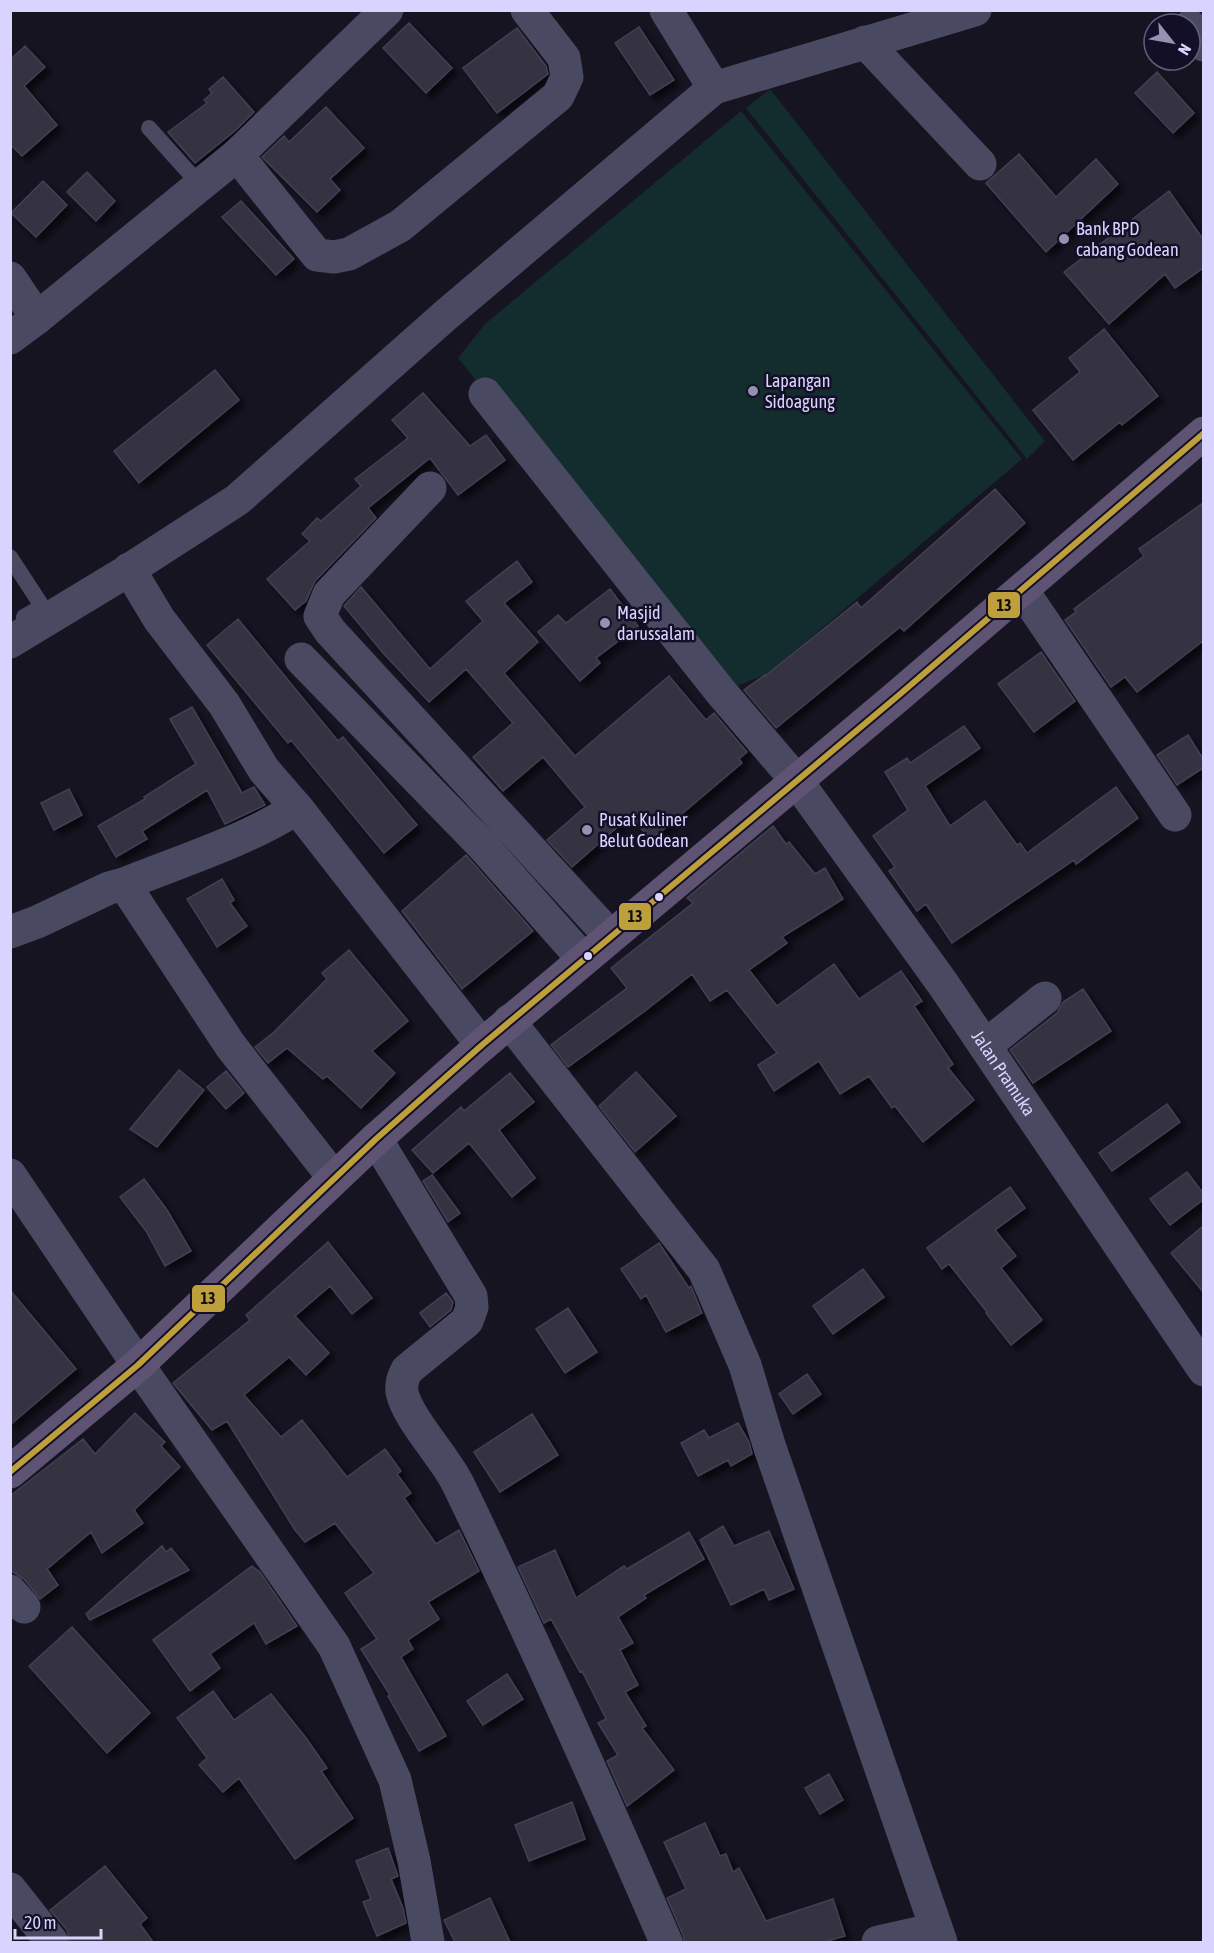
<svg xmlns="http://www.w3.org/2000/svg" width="1214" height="1953" font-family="'Asap Condensed',sans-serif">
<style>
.green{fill:#132c2d}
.building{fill:#343243;stroke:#433f54;stroke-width:1.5;filter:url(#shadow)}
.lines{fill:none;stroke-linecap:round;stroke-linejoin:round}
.lane{stroke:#4a4962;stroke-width:16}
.street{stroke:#4a4962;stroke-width:33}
.primary{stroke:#5e5373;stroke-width:33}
.bus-1-casing{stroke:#130f26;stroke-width:10}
.bus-1{stroke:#bd9f3c;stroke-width:6}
.poi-dot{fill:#9591b1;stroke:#130f26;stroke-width:2}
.bus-dot{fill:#d9d4ff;stroke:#130f26;stroke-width:2}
.labels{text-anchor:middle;stroke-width:5;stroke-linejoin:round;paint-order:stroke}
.poi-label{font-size:18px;fill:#d9d4ff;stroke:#130f26;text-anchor:start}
.street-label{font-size:18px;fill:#d9d4ff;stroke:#130f26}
.line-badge{stroke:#130f26;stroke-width:2}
.pale-badge-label{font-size:16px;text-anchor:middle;font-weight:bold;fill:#111}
</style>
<defs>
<filter id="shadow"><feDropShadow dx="5.5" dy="5.5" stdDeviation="3" flood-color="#0009"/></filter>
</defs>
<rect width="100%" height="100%" fill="#161421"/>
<path class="green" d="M 770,89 L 1045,441 L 1027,459 L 746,108 Z
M 741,111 L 1022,459 L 769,673 L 725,691 L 458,358 L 485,324 Z"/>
<path class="building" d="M 409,23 L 452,68 L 426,93 L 383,48 Z
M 639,27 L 674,80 L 650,95 L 615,43 Z
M 517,28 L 546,66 L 548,74 L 497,113 L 463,68 Z
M 25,46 L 45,67 L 24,86 L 57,125 L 22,156 L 10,144 L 10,60 Z
M 1157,72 L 1194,113 L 1173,133 L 1135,93 Z
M 223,77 L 254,112 L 236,130 L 195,163 L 168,132 L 207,103 L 204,100 L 212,93 L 209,89 Z
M 326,107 L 364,148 L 330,179 L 340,190 L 317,212 L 262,157 L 284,136 L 289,142 Z
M 1019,154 L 1056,197 L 1096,159 L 1118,184 L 1046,252 L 986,183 Z
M 87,172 L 115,201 L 96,221 L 67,192 Z
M 43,181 L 67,205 L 36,237 L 11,213 Z
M 1169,191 L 1203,239 L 1203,268 L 1175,288 L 1165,274 L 1109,324 L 1064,272 Z
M 241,201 L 294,259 L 276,275 L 222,217 Z
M 1104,329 L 1158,396 L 1122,425 L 1120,422 L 1073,460 L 1033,410 L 1080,372 L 1069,358 Z
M 215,370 L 239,400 L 139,483 L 114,451 Z
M 423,393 L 470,446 L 486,435 L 505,460 L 458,495 L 430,458 L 368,508 L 376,518 L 315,581 L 306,601 L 295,610 L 267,579 L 310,541 L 302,534 L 317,518 L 321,521 L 361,486 L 355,479 L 408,438 L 392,420 Z
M 995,489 L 1025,523 L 904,631 L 900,627 L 776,728 L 744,690 L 765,675 L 765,676 L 857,602 L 861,608 Z
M 1203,503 L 1203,641 L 1137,692 L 1125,677 L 1111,687 L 1065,620 L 1076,612 L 1074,609 L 1144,556 L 1139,549 Z
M 517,561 L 532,582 L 504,603 L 538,642 L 504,673 L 575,756 L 669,676 L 706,720 L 714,713 L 747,752 L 739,759 L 742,763 L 651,840 L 630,816 L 572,867 L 547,840 L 585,807 L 543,757 L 503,791 L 473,757 L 513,723 L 466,669 L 429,702 L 384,654 L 344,606 L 361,587 L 430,669 L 483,621 L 466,601 Z
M 610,589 L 638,626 L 596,658 L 600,663 L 580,681 L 538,632 L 558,615 L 566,623 Z
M 238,619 L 338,741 L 343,737 L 417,825 L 384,853 L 291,740 L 288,743 L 207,645 Z
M 1041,652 L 1075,701 L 1034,732 L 998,684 Z
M 192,707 L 242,793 L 254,787 L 265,805 L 225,824 L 207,790 L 142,831 L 147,839 L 116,857 L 98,826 L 145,799 L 144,797 L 196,764 L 170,719 Z
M 964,726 L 980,748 L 925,786 L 950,826 L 985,801 L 1017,845 L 1020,843 L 1027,853 L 1116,787 L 1138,818 L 1076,864 L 1074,860 L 952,943 L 926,904 L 917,911 L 889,871 L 895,867 L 873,836 L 908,810 L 885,772 L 907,758 L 910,763 Z
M 1188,735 L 1203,759 L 1203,768 L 1177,785 L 1157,755 Z
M 69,789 L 82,815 L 54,830 L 41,803 Z
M 773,826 L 786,844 L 789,842 L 815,874 L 825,868 L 843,899 L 782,937 L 787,943 L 749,970 L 777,1006 L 834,964 L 859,999 L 901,971 L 922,1001 L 914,1006 L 953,1064 L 948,1068 L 974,1100 L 923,1142 L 895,1106 L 892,1108 L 869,1076 L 840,1094 L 819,1061 L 774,1091 L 758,1065 L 777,1053 L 727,990 L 710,1001 L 692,974 L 645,1011 L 568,1067 L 551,1045 L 627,988 L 611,968 L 693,903 L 687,898 Z
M 466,855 L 533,931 L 462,989 L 402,911 Z
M 222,879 L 234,900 L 230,903 L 247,926 L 217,947 L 187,899 Z
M 349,950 L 408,1021 L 372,1051 L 395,1073 L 361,1108 L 327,1076 L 323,1079 L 287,1048 L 268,1063 L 255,1047 L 274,1032 L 327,979 L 322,973 Z
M 1083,989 L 1111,1031 L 1033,1083 L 1010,1050 L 1057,1013 L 1063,1002 Z
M 179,1070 L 204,1090 L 157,1147 L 130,1129 Z
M 226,1071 L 244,1093 L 226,1109 L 207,1087 Z
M 636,1072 L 676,1116 L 635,1152 L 599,1106 Z
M 510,1073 L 534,1102 L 499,1130 L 535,1178 L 512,1197 L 469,1143 L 433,1173 L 412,1150 L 461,1107 L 464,1111 Z
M 1167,1104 L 1180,1122 L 1112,1171 L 1099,1153 Z
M 1187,1172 L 1203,1193 L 1203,1200 L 1170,1225 L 1150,1199 Z
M 432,1175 L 460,1213 L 448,1222 L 423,1181 Z
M 144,1179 L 167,1210 L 191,1251 L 165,1266 L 146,1231 L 120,1197 Z
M 1010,1187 L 1025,1208 L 995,1230 L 1016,1256 L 1001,1268 L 1042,1320 L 1011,1345 L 986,1313 L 987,1312 L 949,1264 L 942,1269 L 927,1248 Z
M 1203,1226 L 1203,1292 L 1171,1253 Z
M 328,1242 L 372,1298 L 352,1314 L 330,1286 L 295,1316 L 329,1353 L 306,1375 L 289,1357 L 244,1395 L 281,1437 L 302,1420 L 347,1477 L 385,1449 L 401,1471 L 397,1474 L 411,1493 L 404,1498 L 436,1544 L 459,1530 L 479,1571 L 428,1602 L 439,1619 L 408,1640 L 413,1649 L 401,1657 L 446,1736 L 419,1751 L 388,1696 L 390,1695 L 361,1649 L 377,1639 L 345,1593 L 374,1573 L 335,1523 L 305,1542 L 295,1530 L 227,1421 L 212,1430 L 173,1383 L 250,1320 L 246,1315 Z
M 659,1243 L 689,1288 L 691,1286 L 702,1313 L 666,1332 L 646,1295 L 641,1299 L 621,1269 Z
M 863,1269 L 884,1297 L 833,1334 L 813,1306 Z
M 10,1290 L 76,1369 L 10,1425 Z
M 446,1293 L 453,1302 L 451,1310 L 430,1327 L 420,1313 Z
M 568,1308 L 597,1352 L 565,1373 L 536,1329 Z
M 807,1374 L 821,1394 L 793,1414 L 779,1394 Z
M 135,1413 L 165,1442 L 161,1446 L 180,1467 L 134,1510 L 143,1523 L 102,1553 L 91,1532 L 47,1569 L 58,1585 L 40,1599 L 24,1579 L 10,1570 L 10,1496 L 83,1439 L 95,1454 Z
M 532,1414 L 558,1455 L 500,1492 L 474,1452 Z
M 738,1423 L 749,1442 L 752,1454 L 731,1466 L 728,1460 L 698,1476 L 681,1443 L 704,1430 L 709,1438 Z
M 723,1526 L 734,1546 L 769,1531 L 794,1589 L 769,1600 L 764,1589 L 731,1605 L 700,1540 Z
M 689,1532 L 704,1559 L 644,1595 L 646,1598 L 618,1617 L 633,1643 L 620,1650 L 638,1685 L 625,1692 L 646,1726 L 642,1728 L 674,1770 L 627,1806 L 607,1761 L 618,1755 L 598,1723 L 606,1719 L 582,1671 L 580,1672 L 551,1619 L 544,1623 L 518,1567 L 555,1550 L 576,1598 L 624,1566 L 627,1569 Z
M 162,1546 L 166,1552 L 171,1548 L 189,1570 L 90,1620 L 86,1614 Z
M 252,1566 L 260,1572 L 297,1626 L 266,1644 L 254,1623 L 210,1654 L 220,1668 L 190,1691 L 153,1640 Z
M 72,1627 L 150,1713 L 107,1753 L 29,1666 Z
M 507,1674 L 523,1699 L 483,1725 L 467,1701 Z
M 213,1691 L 234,1720 L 271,1694 L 306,1738 L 327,1768 L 321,1771 L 353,1818 L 295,1859 L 239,1778 L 223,1792 L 199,1765 L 207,1758 L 177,1718 Z
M 829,1774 L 843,1800 L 820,1814 L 805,1788 Z
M 572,1802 L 585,1839 L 529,1861 L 515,1825 Z
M 705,1823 L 720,1856 L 726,1854 L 733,1872 L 739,1868 L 766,1921 L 833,1899 L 845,1936 L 824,1942 L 684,1942 L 683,1935 L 667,1898 L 686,1889 L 664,1842 Z
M 388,1848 L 398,1876 L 391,1879 L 403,1908 L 406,1923 L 377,1936 L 363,1902 L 371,1899 L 356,1861 Z
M 105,1866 L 147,1918 L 140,1924 L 153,1942 L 70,1942 L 67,1930 L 50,1910 Z
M 490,1898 L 510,1942 L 455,1942 L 444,1920 Z"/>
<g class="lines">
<path class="lane" d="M 149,128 L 201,186
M 10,557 L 40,603 L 38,609 L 24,617"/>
<g class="street">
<path d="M 666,10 L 714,88"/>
<path d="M 1190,26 L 1204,45"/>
<path d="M 865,42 L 980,164"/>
<path d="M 237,155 L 317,255 L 334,257 L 349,254 L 400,226 L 558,96 L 567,77 L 564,58 L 527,10"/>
<path d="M 10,278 L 37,318"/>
<path d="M 10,338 L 37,318 L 237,155 L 387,10"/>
<path id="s1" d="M 485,394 L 720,691 L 796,780 L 943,984 L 1204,1370"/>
<path d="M 430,488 L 329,594 L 320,616 L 330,631 L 610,936"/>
<path d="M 129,569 L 159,619 L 224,704 L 264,770 L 297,808 L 482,1045"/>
<path d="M 1022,590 L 1175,815"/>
<path d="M 10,642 L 124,573 L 237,500 L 447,314 L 714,88 L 975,10"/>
<path d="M 301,659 L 482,845 L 583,959"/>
<path d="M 124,884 C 183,860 244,842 297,808"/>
<path d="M 10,932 L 37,922 L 109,888 L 124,884 L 230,1045 L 334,1178"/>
<path d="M 509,1021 L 704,1270 L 745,1365 L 769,1445 L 941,1942"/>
<path d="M 985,1046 L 1045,998"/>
<path d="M 376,1139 L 471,1296 L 472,1307 L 467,1321 L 407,1370 C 403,1378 401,1383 402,1392 C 407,1418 445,1457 458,1484 C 531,1635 600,1789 666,1942"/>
<path d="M 10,1175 L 138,1365 L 334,1646 L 395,1780 L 414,1861 L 428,1942"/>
<path d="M 10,1591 L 24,1607"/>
<path d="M 10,1889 L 52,1942"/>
<path d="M 878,1942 L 936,1929"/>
</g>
<path class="primary" d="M 10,1472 L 138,1365 L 376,1139 L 482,1045 L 899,695 L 1204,433"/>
<g class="bus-1-casing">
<path id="bus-1" d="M 10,1472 L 138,1365 L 376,1139 L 482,1045 L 899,695 L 1204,433"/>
</g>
<use href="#bus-1" class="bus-1"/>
</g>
<g class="poi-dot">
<circle cx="1064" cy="239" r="6"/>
<circle cx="753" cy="391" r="6"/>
<circle cx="605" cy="623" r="6"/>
<circle cx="587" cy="830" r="6"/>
</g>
<g class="bus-dot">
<circle cx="659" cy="897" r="5"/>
<circle cx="588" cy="956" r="5"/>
</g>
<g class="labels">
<g class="poi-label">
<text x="1076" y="235">Bank BPD<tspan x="1076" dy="21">cabang Godean</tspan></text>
<text x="765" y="387">Lapangan<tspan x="765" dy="21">Sidoagung</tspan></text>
<text x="617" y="619">Masjid<tspan x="617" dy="21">darussalam</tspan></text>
<text x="599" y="826">Pusat Kuliner<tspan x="599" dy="21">Belut Godean</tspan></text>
</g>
<g class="street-label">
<text dy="6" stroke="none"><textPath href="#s1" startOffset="855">Jalan Pramuka</textPath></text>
</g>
</g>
<g class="line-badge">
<rect x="987" y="591" width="34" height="28" rx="6" fill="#bd9f3c"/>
<rect x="618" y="902" width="34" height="29" rx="6" fill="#bd9f3c"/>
<rect x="191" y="1284" width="35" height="29" rx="6" fill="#bd9f3c"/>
</g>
<g class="pale-badge-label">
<text x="1004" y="611">13</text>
<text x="635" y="922">13</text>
<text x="208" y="1304">13</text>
</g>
<rect width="1214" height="1953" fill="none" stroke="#d9d4ff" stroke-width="24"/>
<g transform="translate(1172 42) rotate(121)"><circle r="28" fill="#130f26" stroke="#625e7d" stroke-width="1.5"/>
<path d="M0-4.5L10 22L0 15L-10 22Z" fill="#9591b1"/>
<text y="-9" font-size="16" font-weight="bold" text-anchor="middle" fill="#d9d4ff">N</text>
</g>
<path d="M15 1929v9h86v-9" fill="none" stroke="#d9d4ff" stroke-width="3"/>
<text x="24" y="1929" font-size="18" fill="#d9d4ff" stroke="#130f26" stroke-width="4.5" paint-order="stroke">20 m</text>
</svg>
